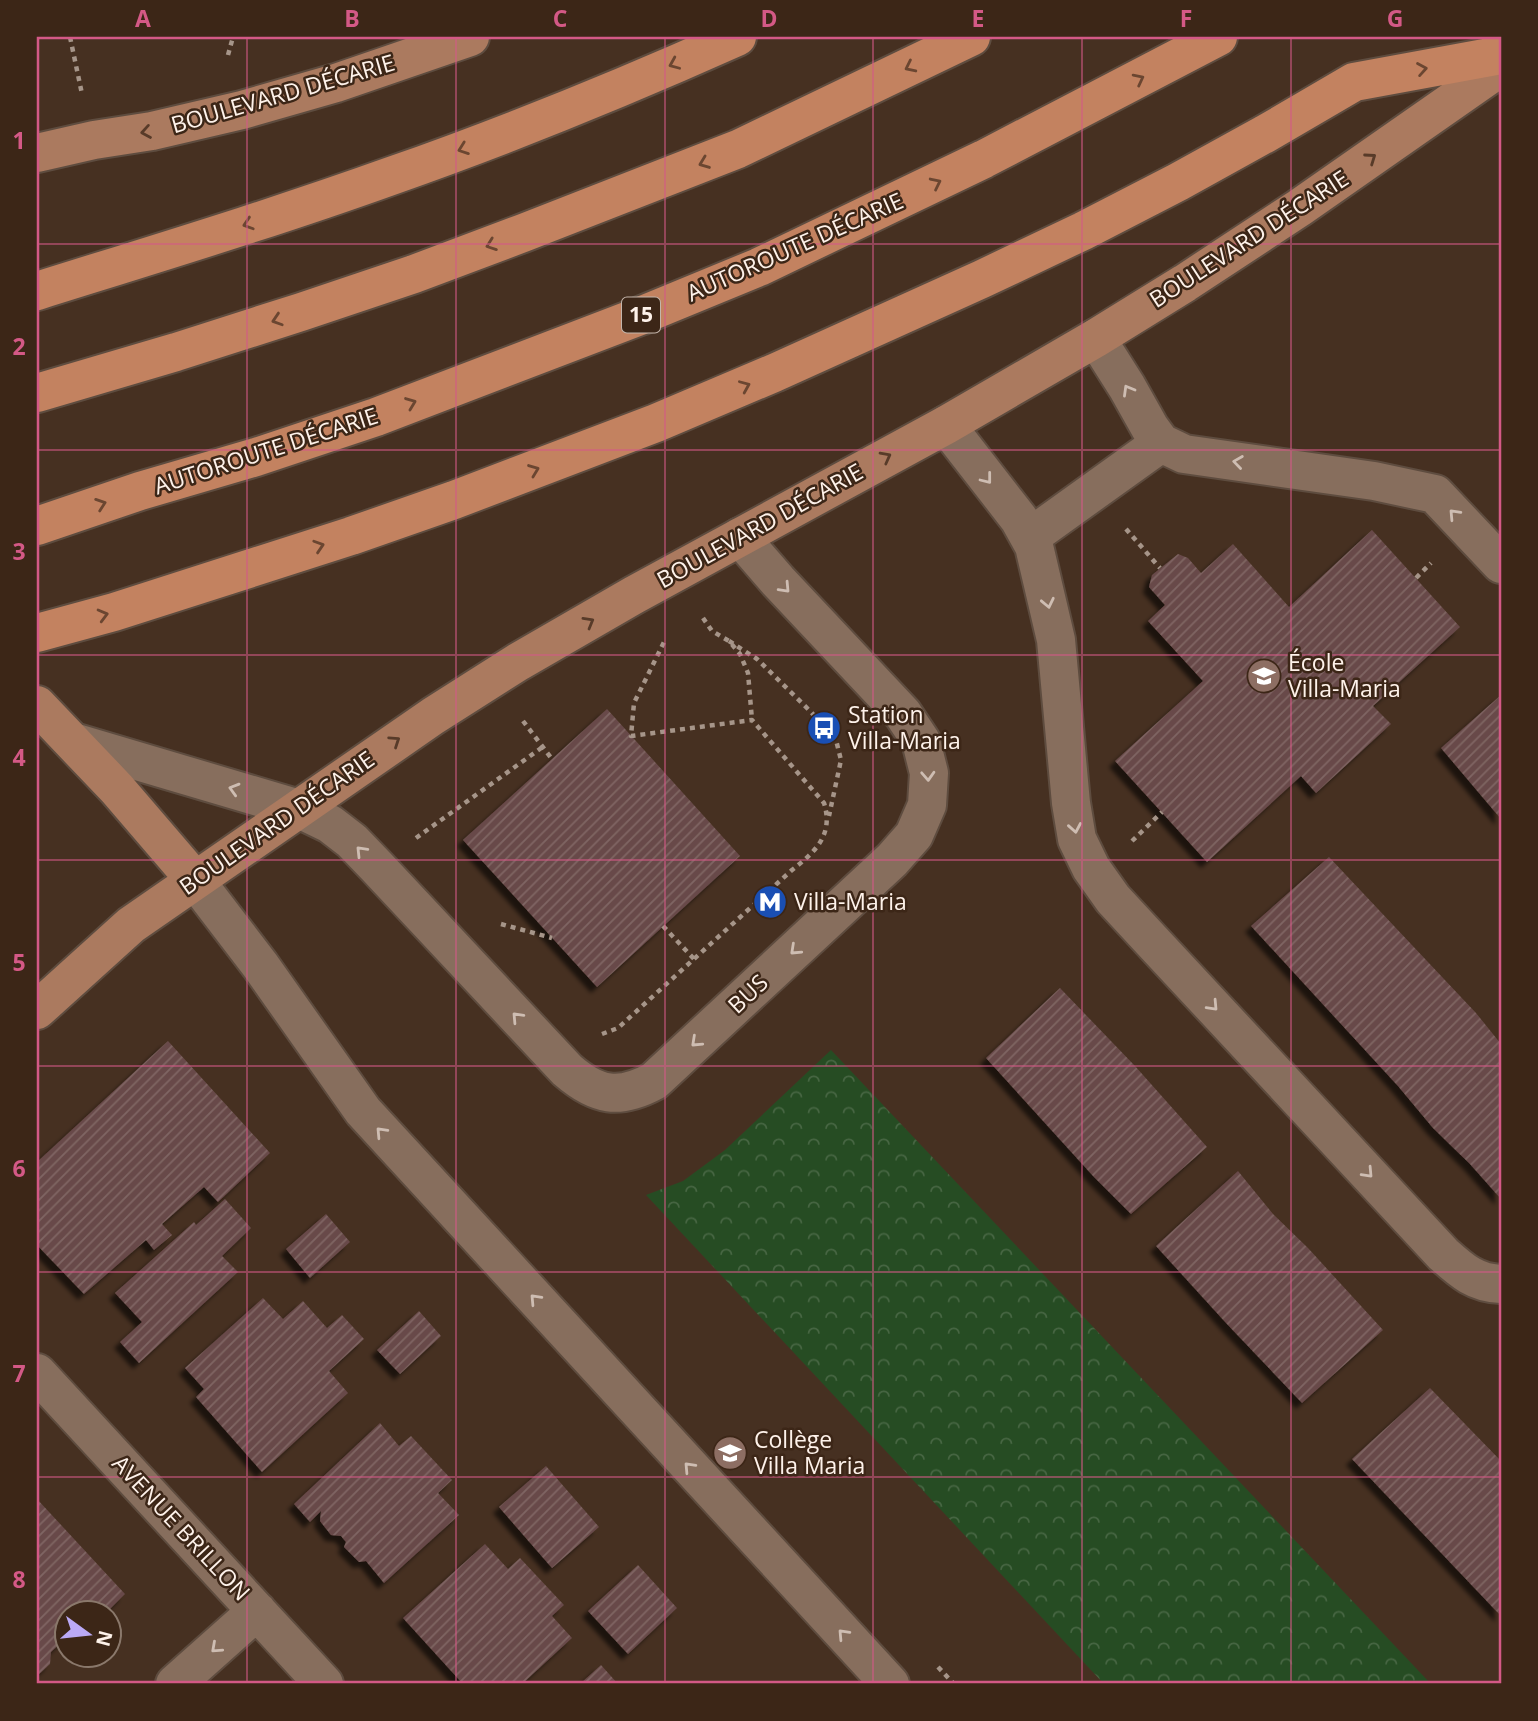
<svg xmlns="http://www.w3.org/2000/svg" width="1538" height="1721" font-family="'Open Sans',sans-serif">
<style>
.forest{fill:url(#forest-crowns)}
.building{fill:url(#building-hatch);filter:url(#shadow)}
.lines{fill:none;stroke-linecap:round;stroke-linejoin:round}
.minor-casing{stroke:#5e4c3f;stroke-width:42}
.major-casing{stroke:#5e4c3f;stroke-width:42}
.highway-casing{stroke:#5e4c3f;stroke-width:42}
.path{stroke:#a69589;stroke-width:4.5;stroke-dasharray:5 5;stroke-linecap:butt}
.minor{stroke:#876e5d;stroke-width:38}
.major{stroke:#ab7a5f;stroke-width:38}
.highway{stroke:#c38260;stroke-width:38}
.oneway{stroke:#6b4631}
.oneway2{stroke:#583b29}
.oneway3{stroke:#cebdb2}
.grid{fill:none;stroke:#d45986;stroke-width:2;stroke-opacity:0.55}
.labels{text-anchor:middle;stroke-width:5;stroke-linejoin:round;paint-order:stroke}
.shield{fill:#3c2617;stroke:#c4b5ab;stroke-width:2}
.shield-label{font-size:21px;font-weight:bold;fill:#fef2ea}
.street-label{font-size:23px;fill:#fef2ea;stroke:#3c2617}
.poi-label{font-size:23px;fill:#fef2ea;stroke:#3c2617;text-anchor:start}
.neatline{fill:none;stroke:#d45986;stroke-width:2.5}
.grid-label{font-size:23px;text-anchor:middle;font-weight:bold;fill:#d45986}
</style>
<defs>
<pattern id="forest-crowns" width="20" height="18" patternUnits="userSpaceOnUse" patternTransform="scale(1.75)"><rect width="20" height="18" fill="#264c23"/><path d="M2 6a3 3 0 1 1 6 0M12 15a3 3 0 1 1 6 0" fill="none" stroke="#476643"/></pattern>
<pattern id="building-hatch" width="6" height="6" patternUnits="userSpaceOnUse" patternTransform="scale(1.75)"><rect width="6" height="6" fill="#684a49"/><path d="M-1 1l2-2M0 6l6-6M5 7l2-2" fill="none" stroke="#7f6563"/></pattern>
<filter id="shadow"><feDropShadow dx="-6" dy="6" stdDeviation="2" flood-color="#0009"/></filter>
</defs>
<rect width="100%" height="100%" fill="#463021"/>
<path class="forest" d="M 831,1050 L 1431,1684 L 1104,1684 L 646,1195 L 683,1181 L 725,1150 Z"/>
<path class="building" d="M 1372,530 L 1460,627 L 1373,706 L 1391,724 L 1316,793 L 1301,776 L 1207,862 L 1115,761 L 1203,681 L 1148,621 L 1165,605 L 1149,587 L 1152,575 L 1178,554 L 1188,558 L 1201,573 L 1233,544 L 1289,607 Z
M 1501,695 L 1501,819 L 1441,748 Z
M 607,709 L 740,856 L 597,987 L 463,840 Z
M 1329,857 L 1476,1013 L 1501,1044 L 1501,1199 L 1470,1164 L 1433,1128 L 1398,1086 L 1251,926 Z
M 1060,988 L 1135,1066 L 1207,1147 L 1131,1214 L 1094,1177 L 986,1058 Z
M 168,1041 L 270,1153 L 218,1202 L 204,1187 L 162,1224 L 172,1235 L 154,1250 L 146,1240 L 84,1294 L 37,1245 L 37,1162 Z
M 1238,1171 L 1273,1214 L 1308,1248 L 1383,1330 L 1302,1403 L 1227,1324 L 1156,1246 Z
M 225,1199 L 251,1228 L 222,1256 L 238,1272 L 139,1363 L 120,1342 L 142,1322 L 115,1293 L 194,1222 L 196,1225 Z
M 326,1214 L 350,1242 L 310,1278 L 286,1249 Z
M 263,1298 L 283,1319 L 303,1301 L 327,1328 L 342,1315 L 364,1339 L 329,1371 L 348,1393 L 262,1472 L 196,1397 L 204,1389 L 185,1368 Z
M 419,1311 L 441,1336 L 400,1374 L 377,1350 Z
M 1430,1388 L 1501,1461 L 1501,1616 L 1352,1459 Z
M 380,1423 L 399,1446 L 411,1436 L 452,1480 L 438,1493 L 459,1515 L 384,1583 L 366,1561 L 359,1562 L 344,1547 L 346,1542 L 341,1536 L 331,1535 L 320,1521 L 321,1511 L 310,1522 L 294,1504 Z
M 546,1466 L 599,1527 L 552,1568 L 499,1507 Z
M 37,1499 L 125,1594 L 107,1612 L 100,1612 L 97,1609 L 98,1612 L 66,1612 L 66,1638 L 51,1652 L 50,1664 L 37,1676 Z
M 485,1544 L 508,1569 L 520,1558 L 564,1605 L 552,1616 L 572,1638 L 522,1684 L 463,1684 L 403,1618 Z
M 638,1565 L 677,1608 L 628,1654 L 588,1611 Z
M 601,1665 L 618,1684 L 580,1684 Z"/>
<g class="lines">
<g class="minor-casing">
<path id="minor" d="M 1096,338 L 1127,387 L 1150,428 L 1161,443 L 1184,454 L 1374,481 L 1435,494 L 1501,564
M 946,425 L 1019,519 L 1034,546 L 1056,640 L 1071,803 L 1077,839 L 1091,868 L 1113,899 L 1150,939 L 1443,1254 C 1462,1271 1475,1283 1501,1284
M 1030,537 L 1161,443
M 73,742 L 299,809 L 330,824 L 352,841 L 377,867 L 567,1070 C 597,1096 619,1100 654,1081 L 892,860 L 914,835 L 927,805 L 929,773 L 921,741 L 903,714 L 778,581 L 740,537
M 195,880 L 260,965 L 363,1111 L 890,1684
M 37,1373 L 324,1684
M 175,1684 L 257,1611"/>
</g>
<g class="major-casing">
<path id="major" d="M 37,153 L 94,140 L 152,131 L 242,110 L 336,83 L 470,37
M 37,705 L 117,789 L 195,880
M 37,1010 L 131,925 L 433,716 L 518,662 L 634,595 L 946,425 L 1096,338 L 1185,283 L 1299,208 L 1501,67"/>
</g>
<g class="highway-casing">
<path id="highway" d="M 37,291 C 155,254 274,218 391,176 C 508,135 623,88 737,37
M 37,393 L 176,352 L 301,312 L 414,274 L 523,233 L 738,149 L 971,37
M 37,526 L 140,491 L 256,457 L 376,417 L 640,316 L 759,267 L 984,159 L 1218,37
M 37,633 L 114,612 L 351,536 L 454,500 L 656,423 L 774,373 L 982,279 L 1083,231 L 1178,182 L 1265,134 L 1354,82 L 1501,55"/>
</g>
<path class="path" d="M 70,37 L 82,94
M 228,55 L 233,37
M 1126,529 L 1160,568
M 1416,578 L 1431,563
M 703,618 L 712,631 L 729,641 L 740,654 L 748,673 L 752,720
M 729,641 L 757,659 L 811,712 L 836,740 L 841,760 L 829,816
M 523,721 L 552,759
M 416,838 L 544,746
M 1132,841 L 1162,812
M 501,924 L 552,938
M 663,926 L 694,959
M 602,1034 L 618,1028 L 792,870 C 815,852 834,835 824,803 L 752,720 L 631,736 L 634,703 L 666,638
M 938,1667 L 954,1684"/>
<use href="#minor" class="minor"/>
<use href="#major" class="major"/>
<use href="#highway" class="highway"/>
</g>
<defs><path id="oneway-chevron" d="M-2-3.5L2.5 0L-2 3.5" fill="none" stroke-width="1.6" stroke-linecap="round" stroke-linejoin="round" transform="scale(1.75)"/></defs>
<g class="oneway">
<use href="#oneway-chevron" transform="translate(674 64) rotate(157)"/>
<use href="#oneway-chevron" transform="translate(910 67) rotate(154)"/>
<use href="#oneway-chevron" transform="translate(1422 69) rotate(-10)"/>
<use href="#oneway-chevron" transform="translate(1139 79) rotate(-27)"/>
<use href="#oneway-chevron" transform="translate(463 149) rotate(160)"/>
<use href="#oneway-chevron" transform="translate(704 163) rotate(159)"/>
<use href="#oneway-chevron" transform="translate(936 183) rotate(-26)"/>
<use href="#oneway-chevron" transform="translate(248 224) rotate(162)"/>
<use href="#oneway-chevron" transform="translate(491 245) rotate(160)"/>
<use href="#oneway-chevron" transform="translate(277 320) rotate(162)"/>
<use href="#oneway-chevron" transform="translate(745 386) rotate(-23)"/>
<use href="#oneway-chevron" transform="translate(411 403) rotate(-21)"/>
<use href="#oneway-chevron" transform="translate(534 470) rotate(-21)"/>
<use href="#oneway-chevron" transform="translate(101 504) rotate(-19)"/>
<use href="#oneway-chevron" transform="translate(319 546) rotate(-18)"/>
<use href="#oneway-chevron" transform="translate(103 615) rotate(-15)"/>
</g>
<g class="oneway2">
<use href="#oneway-chevron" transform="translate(146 132) rotate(170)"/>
<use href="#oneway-chevron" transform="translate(1371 158) rotate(-35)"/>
<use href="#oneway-chevron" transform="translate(886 457) rotate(-28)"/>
<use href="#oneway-chevron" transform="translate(589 622) rotate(-30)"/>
<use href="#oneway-chevron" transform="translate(395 741) rotate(-34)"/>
</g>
<g class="oneway3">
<use href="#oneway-chevron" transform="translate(1128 390) rotate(-120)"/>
<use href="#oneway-chevron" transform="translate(1238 462) rotate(-172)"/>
<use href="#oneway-chevron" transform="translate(987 479) rotate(52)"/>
<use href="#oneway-chevron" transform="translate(1454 514) rotate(-133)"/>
<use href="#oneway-chevron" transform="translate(785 588) rotate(47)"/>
<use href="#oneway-chevron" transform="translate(1048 603) rotate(78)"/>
<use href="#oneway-chevron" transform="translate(928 776) rotate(87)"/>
<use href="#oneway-chevron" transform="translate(234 789) rotate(-164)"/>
<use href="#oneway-chevron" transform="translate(1075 828) rotate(80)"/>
<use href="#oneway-chevron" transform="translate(361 851) rotate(-134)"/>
<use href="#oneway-chevron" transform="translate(795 950) rotate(137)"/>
<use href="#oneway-chevron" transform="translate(1213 1006) rotate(47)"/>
<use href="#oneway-chevron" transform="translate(517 1017) rotate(-133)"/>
<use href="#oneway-chevron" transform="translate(696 1042) rotate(137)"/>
<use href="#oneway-chevron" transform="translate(381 1132) rotate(-133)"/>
<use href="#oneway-chevron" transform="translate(1368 1173) rotate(47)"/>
<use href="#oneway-chevron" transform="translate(535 1299) rotate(-133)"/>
<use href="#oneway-chevron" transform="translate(689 1467) rotate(-133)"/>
<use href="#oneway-chevron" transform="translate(843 1634) rotate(-133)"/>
<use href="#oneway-chevron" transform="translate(216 1648) rotate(138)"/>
</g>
<path class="grid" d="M 247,37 L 247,1684M 456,37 L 456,1684M 665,37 L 665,1684M 873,37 L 873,1684M 1082,37 L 1082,1684M 1291,37 L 1291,1684M 37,244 L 1501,244M 37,450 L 1501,450M 37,655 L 1501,655M 37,860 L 1501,860M 37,1066 L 1501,1066M 37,1272 L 1501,1272M 37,1477 L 1501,1477"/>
<defs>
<g id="school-disc" transform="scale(1.75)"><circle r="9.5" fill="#8d6e63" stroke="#3c2617"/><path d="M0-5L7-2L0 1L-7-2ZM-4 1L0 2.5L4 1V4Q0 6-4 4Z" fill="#fff"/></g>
<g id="bus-disc" transform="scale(1.75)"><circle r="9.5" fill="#1a4fb4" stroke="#3c2617"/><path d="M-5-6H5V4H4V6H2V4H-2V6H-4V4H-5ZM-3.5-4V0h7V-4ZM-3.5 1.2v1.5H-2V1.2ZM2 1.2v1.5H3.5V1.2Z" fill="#fff"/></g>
<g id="metro-disc" transform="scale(1.75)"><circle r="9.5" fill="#1a4fb4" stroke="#3c2617"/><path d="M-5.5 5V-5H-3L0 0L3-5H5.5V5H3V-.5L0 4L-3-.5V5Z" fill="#fff"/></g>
</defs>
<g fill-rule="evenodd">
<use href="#school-disc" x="1264" y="676"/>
<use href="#bus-disc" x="824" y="728"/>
<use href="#metro-disc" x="770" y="902"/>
<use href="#school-disc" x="730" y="1453"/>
</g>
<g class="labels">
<rect class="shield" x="622" y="297.5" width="38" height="35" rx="5"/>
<g class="shield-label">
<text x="641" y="322">15</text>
</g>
<g class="street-label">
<text transform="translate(283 94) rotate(-16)" y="8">BOULEVARD DÉCARIE</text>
<text transform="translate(1249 239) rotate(-33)" y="8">BOULEVARD DÉCARIE</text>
<text transform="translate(795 247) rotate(-24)" y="8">AUTOROUTE DÉCARIE</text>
<text transform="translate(266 451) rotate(-18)" y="8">AUTOROUTE DÉCARIE</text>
<text transform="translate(760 526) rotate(-29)" y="8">BOULEVARD DÉCARIE</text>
<text transform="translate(277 823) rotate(-35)" y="8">BOULEVARD DÉCARIE</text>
<text transform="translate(748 994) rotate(-43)" y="8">BUS</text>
<text transform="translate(181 1528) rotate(47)" y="8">AVENUE BRILLON</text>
</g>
<g class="poi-label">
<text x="1288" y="671">École<tspan x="1288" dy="26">Villa-Maria</tspan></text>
<text x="848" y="723">Station<tspan x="848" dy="26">Villa-Maria</tspan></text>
<text x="794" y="910">Villa-Maria</text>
<text x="754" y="1448">Collège<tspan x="754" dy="26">Villa Maria</tspan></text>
</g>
</g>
<rect width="1538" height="1721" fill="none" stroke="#3c2617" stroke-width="77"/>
<g transform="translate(88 1634) rotate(105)"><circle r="33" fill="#3c2617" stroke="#8a786b" stroke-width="2"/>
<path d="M0-5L12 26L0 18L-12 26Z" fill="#bbaaf6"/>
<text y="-10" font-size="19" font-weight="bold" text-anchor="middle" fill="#fef2ea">N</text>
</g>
<rect x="38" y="38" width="1462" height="1644" class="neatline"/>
<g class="grid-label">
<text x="143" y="27">A</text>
<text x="352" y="27">B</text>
<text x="560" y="27">C</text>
<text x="769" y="27">D</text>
<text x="978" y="27">E</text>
<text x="1186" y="27">F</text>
<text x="1395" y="27">G</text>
<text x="19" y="149">1</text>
<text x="19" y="355">2</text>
<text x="19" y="560">3</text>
<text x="19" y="766">4</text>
<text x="19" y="971">5</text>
<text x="19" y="1177">6</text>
<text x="19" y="1382">7</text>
<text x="19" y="1588">8</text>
</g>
</svg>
